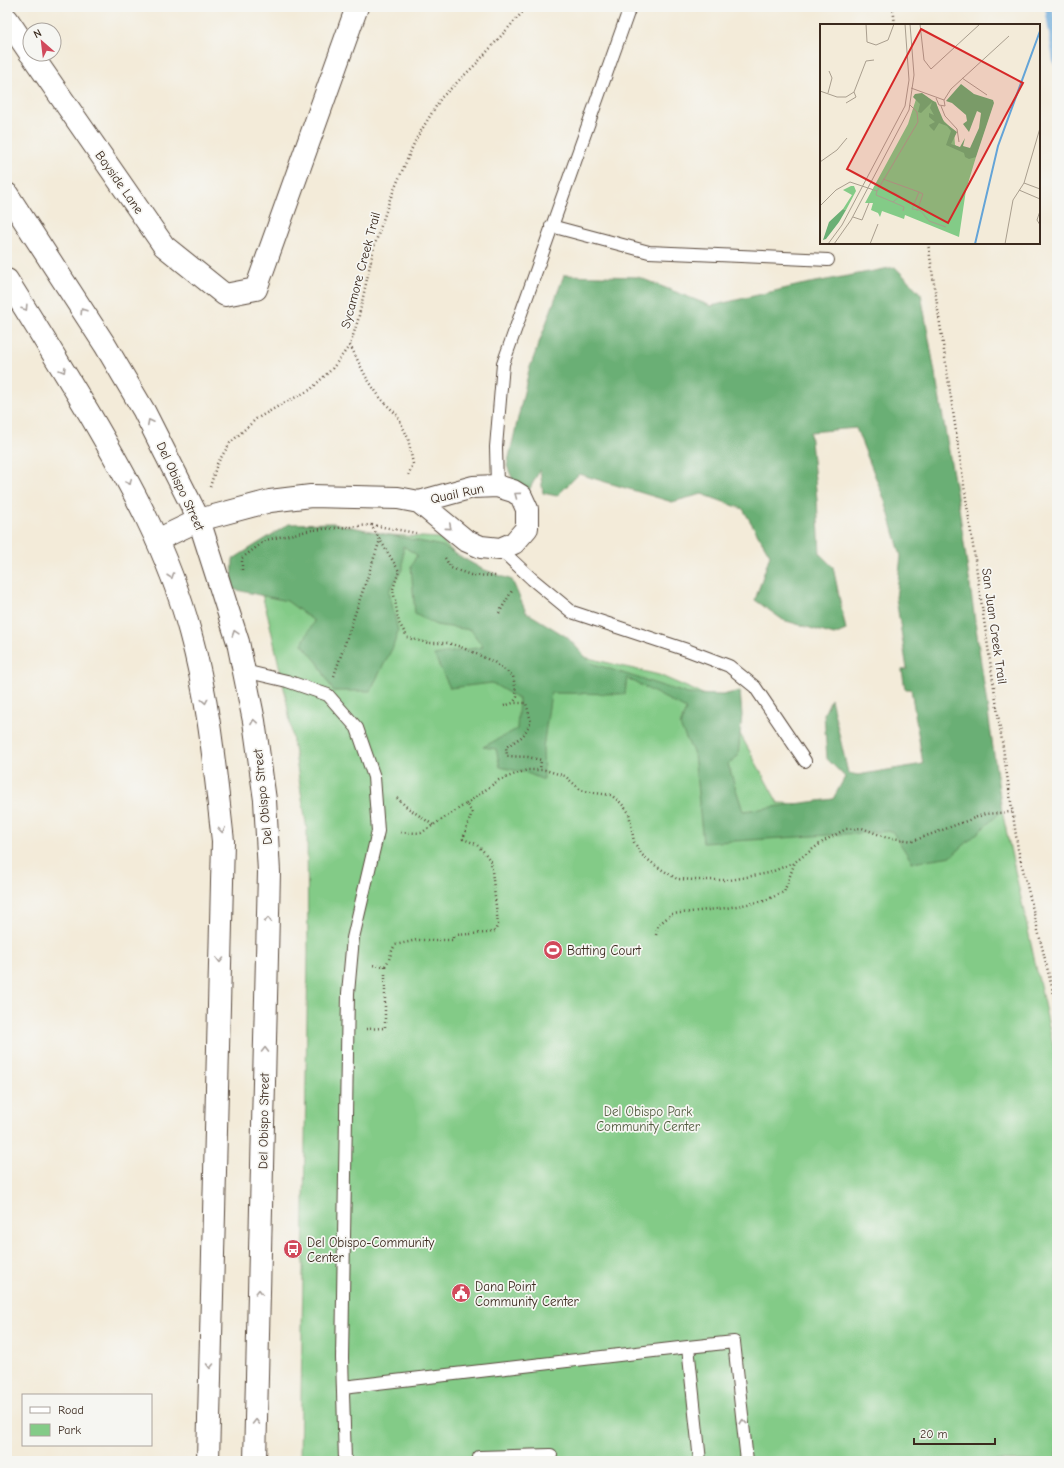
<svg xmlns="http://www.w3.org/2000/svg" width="1064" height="1468" font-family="'Comic Neue',sans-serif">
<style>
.green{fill:#83cb87;stroke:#5f7a52}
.forest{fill:#6aaf74;stroke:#526c49}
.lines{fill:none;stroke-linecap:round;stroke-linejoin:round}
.stream{stroke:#64a4d7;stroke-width:8}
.service-casing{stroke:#57473a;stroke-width:14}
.minor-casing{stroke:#57473a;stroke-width:24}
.tertiary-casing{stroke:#57473a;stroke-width:24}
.primary-casing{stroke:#57473a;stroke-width:24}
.path{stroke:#57473a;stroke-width:2.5;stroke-dasharray:1 3;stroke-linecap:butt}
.service{stroke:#fff;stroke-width:12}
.minor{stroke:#fff;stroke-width:22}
.tertiary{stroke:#fff;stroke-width:22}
.primary{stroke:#fff;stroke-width:22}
.oneway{stroke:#a79f9a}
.labels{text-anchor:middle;stroke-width:3.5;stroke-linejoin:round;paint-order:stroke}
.street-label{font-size:13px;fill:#3b2a1e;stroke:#f6f6f2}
.poi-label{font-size:13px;fill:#3b2a1e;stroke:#f6f6f2;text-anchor:start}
.park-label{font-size:13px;fill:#515a3e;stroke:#f6f6f2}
.inset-river{fill:none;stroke:#64a4d7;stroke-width:2}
.inset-road{fill:none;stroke:#a99e8e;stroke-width:1}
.view{fill:#d62828;fill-opacity:0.15;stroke:#d62828;stroke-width:2}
.inset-edge{fill:none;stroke:#3b2a1e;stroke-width:2}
</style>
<rect width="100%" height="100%" fill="#f6f6f2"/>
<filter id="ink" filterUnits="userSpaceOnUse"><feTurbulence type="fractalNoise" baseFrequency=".025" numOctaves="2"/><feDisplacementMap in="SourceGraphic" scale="8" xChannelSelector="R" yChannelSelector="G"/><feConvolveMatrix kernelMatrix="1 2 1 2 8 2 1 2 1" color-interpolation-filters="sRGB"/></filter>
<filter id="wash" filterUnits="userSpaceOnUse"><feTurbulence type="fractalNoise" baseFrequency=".012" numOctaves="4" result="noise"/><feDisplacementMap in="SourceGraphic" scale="16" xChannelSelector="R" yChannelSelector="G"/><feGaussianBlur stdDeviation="0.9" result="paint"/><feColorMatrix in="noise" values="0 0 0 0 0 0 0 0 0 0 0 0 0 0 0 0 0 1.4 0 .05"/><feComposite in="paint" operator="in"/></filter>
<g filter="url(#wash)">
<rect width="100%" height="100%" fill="#f3ebd9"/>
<path class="green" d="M 374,534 L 439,538 L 541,639 L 588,658 L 659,675 L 712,698 L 732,719 L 778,803 L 1002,811 L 1057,1063 L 1057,1461 L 300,1461 L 308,951 L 307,830 L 286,697 L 268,616 L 256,574 Z"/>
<path class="forest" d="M 895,267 L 921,294 L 959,508 L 1002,811 L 952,856 L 912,862 L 892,831 L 703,843 L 694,754 L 680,726 L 686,709 L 627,678 L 625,694 L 551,693 L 543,748 L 544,780 L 527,773 L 500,767 L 496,749 L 483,747 L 517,729 L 519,699 L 492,683 L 450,688 L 434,655 L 483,647 L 471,630 L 436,625 L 415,614 L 411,566 L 417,555 L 403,546 L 403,568 L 389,591 L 398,631 L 393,647 L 370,691 L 333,691 L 318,663 L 302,644 L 314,621 L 287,601 L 232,589 L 233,559 L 289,524 L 333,523 L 442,546 L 482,569 L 512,580 L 526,612 L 567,637 L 591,663 L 688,694 L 722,695 L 740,691 L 742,715 L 738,756 L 728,764 L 743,811 L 833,799 L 845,777 L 827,759 L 824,714 L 831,699 L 848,773 L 858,775 L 923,764 L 911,689 L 905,689 L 902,670 L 907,669 L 896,598 L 901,556 L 885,501 L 856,428 L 810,432 L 817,499 L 820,554 L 833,567 L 846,630 L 834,635 L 783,620 L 755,600 L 770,555 L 743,509 L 702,494 L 672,502 L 579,474 L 557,496 L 543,493 L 540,470 L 529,490 L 516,487 L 507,466 L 529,370 L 564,275 L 638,277 L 711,306 L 800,285 Z"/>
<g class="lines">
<path class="stream" d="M 1049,7 L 1057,62"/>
</g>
</g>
<g filter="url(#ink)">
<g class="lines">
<g class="service-casing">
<path id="service" d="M 551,226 L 649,252 L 828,260
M 497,486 L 496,447 L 503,364 L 630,7
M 500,549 L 532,579 L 572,612 L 687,650 L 729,666 L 755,687 L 805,761
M 244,671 L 287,681 L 328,695 L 357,728 L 374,777 L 378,831 L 353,938 L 348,993 L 342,1358 L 345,1461
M 688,1347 L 734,1342 L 747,1461
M 343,1387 L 688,1347 L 700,1461
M 479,1457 L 551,1455 L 548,1461"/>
</g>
<g class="minor-casing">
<path id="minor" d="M 7,19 L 30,53
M 31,54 L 164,246 L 225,295 L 256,289 L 357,7"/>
</g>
<g class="tertiary-casing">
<path id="tertiary" d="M 157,540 L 199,520 L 270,501 L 311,496 L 398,498 L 419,502 L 473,487 L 497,486 L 513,491 L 521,496 L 527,509 L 527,528 L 514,543 L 500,549 L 481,547 L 465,540 L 419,502"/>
</g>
<g class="primary-casing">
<path id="primary" d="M 7,194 L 105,345 L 144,411 L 199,520 L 238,642 L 254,721 L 265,800 L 269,872 L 255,1461
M 7,280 C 35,324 62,368 89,413 C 130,483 169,553 190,632 C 209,700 215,771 223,841 L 208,1461"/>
</g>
<path class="path" d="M 893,7 L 895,25
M 928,243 L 1018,849 L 1057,1008
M 350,345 L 366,377 L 381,399 L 397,415 L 408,438 L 413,464 L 408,476
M 210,487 L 217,464 L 230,443 L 256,419 L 282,404 L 310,390 L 332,369 L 350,345 L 358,320 L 374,247 L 390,199 L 416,139 L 441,98 L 477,63 L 527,7
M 372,525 L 416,533
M 445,558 L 451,568 L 471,575 L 497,576
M 242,570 L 242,558 L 266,540 L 312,530 L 371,525 L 399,571 L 393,589 L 399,623 L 408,638 L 428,643 L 448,643 L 461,647 L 494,662 L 513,676 L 517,697 L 513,703
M 499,613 L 513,589
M 334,676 L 380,540
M 504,706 L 513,703 L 526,703 L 531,722 L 523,736 L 506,747 L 507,756 L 528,757 L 541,760 L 540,770
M 397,798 L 408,808 L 433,825
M 466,804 L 499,780 L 527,770 L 545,770 L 565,776 L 581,790 L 595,793 L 611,795 L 621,803 L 629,813 L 634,842 L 642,855 L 656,866 L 677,879 L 697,880 L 730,880 L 769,873 L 795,862 L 824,841 L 846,829 L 862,828 L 885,837 L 913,841 L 985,814 L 1012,812
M 656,935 L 658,925 L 672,914 L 726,908 L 764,901 L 784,892 L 795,862
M 385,966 C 391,958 390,953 395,945 L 417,940 L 453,940 L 453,935 L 488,933 L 495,931 L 498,924 L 491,862 L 485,853 L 476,844 L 463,839 L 472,812 L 466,804 L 421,833 L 398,832
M 366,1029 L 385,1028 L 385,966 L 371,965"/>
<use href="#service" class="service"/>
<use href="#minor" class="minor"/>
<use href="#tertiary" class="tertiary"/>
<use href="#primary" class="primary"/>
</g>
<defs><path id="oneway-chevron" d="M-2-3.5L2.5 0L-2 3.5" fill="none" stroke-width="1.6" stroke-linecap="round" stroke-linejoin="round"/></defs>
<g class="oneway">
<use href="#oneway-chevron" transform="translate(25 308) rotate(57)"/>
<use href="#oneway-chevron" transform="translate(83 311) rotate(-123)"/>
<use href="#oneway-chevron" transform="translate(63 370) rotate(59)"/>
<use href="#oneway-chevron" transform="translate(150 422) rotate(-117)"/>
<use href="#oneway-chevron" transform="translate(129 482) rotate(64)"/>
<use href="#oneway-chevron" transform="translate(517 495) rotate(-143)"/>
<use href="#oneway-chevron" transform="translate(449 527) rotate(40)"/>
<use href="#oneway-chevron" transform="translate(171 576) rotate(71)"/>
<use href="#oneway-chevron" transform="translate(235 633) rotate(-108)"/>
<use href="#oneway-chevron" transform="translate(205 701) rotate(79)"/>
<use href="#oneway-chevron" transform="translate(254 722) rotate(-99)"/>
<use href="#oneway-chevron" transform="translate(222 830) rotate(84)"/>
<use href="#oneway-chevron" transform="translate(268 920) rotate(-89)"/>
<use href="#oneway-chevron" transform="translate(220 960) rotate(91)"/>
<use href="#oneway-chevron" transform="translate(265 1050) rotate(-89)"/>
<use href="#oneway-chevron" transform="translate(259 1292) rotate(-89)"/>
<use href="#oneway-chevron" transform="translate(210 1366) rotate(91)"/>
<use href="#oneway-chevron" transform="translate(256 1422) rotate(-89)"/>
<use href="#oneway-chevron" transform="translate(743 1422) rotate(-96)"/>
</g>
</g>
<defs>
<g id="stadium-disc" transform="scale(1)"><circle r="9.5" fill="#d1495b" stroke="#f6f6f2"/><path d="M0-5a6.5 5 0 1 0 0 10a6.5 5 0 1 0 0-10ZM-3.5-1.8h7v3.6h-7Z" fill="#fff"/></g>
<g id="bus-disc" transform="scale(1)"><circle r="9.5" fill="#d1495b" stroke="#f6f6f2"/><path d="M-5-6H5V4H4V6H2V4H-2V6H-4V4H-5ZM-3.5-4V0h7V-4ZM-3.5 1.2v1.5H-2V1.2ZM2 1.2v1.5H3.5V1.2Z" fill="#fff"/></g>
<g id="civic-disc" transform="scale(1)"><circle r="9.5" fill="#d1495b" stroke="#f6f6f2"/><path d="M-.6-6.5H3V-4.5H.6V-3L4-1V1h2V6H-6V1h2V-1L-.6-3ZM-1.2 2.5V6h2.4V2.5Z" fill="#fff"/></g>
</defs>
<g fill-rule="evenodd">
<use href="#stadium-disc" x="553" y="950"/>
<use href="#bus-disc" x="293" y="1249"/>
<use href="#civic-disc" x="461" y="1293"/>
</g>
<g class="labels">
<g class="street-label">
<text transform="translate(120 182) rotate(55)" y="5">Bayside Lane</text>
<text transform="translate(360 270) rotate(-75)" y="5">Sycamore Creek Trail</text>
<text transform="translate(181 486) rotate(65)" y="5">Del Obispo Street</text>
<text transform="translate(457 493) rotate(-12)" y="5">Quail Run</text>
<text transform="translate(995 626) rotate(82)" y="5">San Juan Creek Trail</text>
<text transform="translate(262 797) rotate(-96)" y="5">Del Obispo Street</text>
<text transform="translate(263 1121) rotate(-89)" y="5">Del Obispo Street</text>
</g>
<g class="poi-label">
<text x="567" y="955">Batting Court</text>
<text x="307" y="1247">Del Obispo-Community<tspan x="307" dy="15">Center</tspan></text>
<text x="475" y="1291">Dana Point<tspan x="475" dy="15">Community Center</tspan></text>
</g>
<g class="park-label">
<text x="648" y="1116">Del Obispo Park<tspan x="648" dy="15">Community Center</tspan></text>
</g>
</g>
<g transform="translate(820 24)">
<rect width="220" height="220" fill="#f3ebd9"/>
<path d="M 97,72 L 116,78 L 120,93 L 134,107 L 135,121 L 156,133 L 146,166 L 139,213 L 85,191 L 84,195 L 62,187 L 60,193 L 58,189 L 51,186 L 53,179 L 45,179 L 88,100 ZM 31,162 L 34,162 L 36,167 L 26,186 L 23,185 L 32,171 L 23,166 Z" fill="#83cb87"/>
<path d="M 141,60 L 154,70 L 173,76 L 174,79 L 156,133 L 149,135 L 145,133 L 144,129 L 126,121 L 131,107 L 127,102 L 119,99 L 114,107 L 110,103 L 109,101 L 115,98 L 109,93 L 109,89 L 114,91 L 110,84 L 112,78 L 101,89 L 98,88 L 100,80 L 93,73 L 95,70 L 102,69 L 116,79 L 124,98 L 137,108 L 131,120 L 140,123 L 145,114 L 143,122 L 150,124 L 159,104 L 161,89 L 157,87 L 149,108 L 143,100 L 147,97 L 146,91 L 132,79 L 126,77 ZM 23,185 L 26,186 L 19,198 L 6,215 L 3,216 L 9,198 Z" fill="#6aaf74"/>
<path class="inset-river" d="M 155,220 L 178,122 L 220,7"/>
<path class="inset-road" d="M 46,0 L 47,18 L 56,21 L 68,16 L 74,0M 100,0 L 104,36 L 111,45 L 160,0M 142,54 L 167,71M 91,64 L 124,76 L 125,82 L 119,81 L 116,74M 0,67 L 17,73 L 26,73 L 34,68 L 46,37 L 54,36M 8,69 L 12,54 L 9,47M 124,76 L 131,65 L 189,12M 26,79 L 36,73 L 34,68M 121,82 L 125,92 L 137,105 L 139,118M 0,138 L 17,126 L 27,114M 63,155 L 99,168 L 92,185 L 100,186 L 109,197 L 126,203M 204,159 L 220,165M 199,166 L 220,175M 57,167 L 56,171 L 73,178 L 80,172 L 73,168M 73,178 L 84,183 L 83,187M 0,182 L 16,166 L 30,158 L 57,167 L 98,98 L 97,88 L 90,81M 97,187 L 103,170 L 99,168M 220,187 L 217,196 L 220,201M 33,193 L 42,196 L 49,179M 8,220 L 22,201 L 85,82 L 89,56 L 85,0M 14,220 L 31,196 L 89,86 L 94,51 L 90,0M 50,220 L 58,200M 185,220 L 193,176 L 204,159 L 220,104"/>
<path class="view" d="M 101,5 L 203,59 L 128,199 L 27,145 Z"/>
<rect width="220" height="220" class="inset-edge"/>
</g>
<rect width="1064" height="1468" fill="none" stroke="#f6f6f2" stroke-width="24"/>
<rect x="22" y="1394" width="130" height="52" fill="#f6f6f2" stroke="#aba49d"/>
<rect x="30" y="1407" width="20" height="6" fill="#ffffff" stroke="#aba49d"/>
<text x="58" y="1414" font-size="12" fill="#3b2a1e">Road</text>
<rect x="30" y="1424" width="20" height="12" fill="#83cb87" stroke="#aba49d"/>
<text x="58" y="1434" font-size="12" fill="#3b2a1e">Park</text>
<g transform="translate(42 42) rotate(332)"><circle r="19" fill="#f6f6f2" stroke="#aba49d"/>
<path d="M0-3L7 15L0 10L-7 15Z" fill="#d1495b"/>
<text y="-6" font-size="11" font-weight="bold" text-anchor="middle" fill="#3b2a1e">N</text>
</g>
<path d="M914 1438v6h81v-6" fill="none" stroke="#3b2a1e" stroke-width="2"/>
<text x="920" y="1438" font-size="12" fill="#3b2a1e" stroke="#f6f6f2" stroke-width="3" paint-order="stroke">20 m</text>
</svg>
